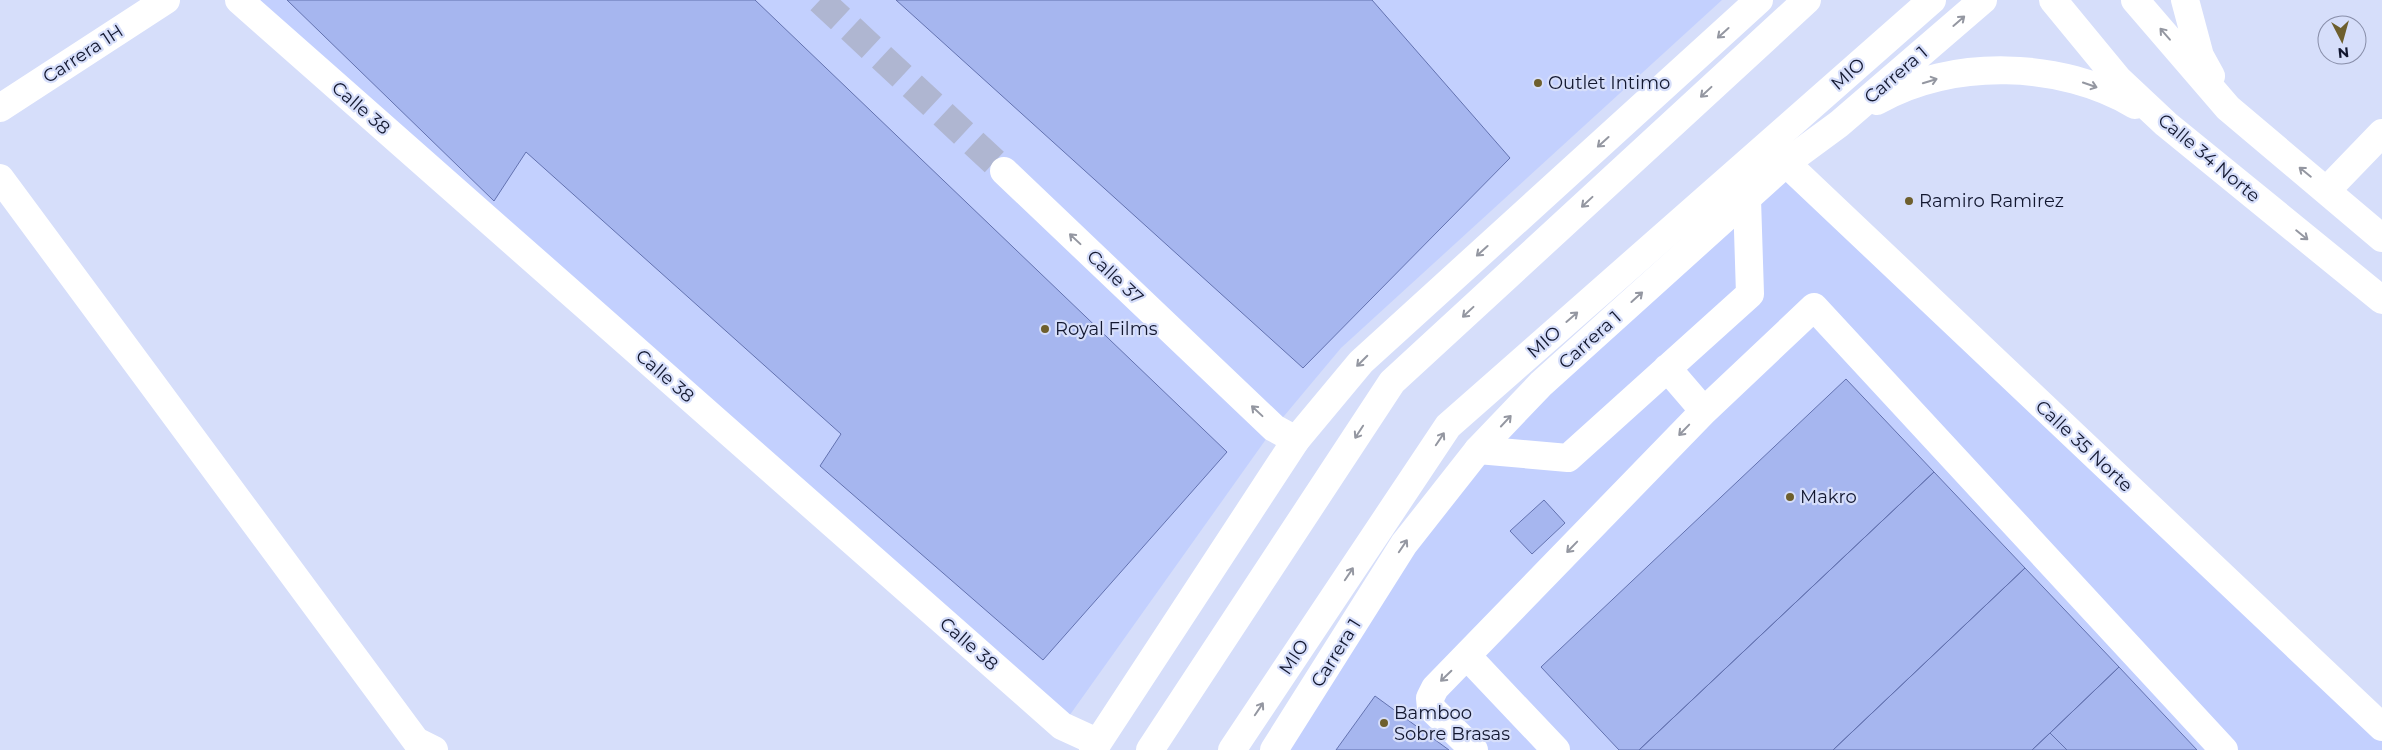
<svg xmlns="http://www.w3.org/2000/svg" width="2382" height="750" font-family="Montserrat,sans-serif">
<style>
.built{fill:#c3d0fe}
.building{fill:#a6b6ef;stroke:#6372b0}
.lines{fill:none;stroke-linecap:round;stroke-linejoin:round}
.minor-tunnel{stroke:#afb6d1;stroke-width:28;stroke-dasharray:28 14;stroke-linecap:butt}
.minor{stroke:#fff;stroke-width:28}
.major{stroke:#fff;stroke-width:28}
.oneway{stroke:#9497a1}
.poi-dot{fill:#6e5f2d;stroke:#d6defa;stroke-width:2}
.labels{text-anchor:middle;stroke-width:4.5;stroke-linejoin:round;paint-order:stroke}
.street-label{font-size:18px;fill:#12172f;stroke:#d6defa}
.poi-label{font-size:18px;fill:#12172f;stroke:#d6defa;text-anchor:start}
</style>
<rect width="100%" height="100%" fill="#d6defa"/>
<path class="built" d="M 239,0 L 1722,0 L 1341,348 L 1274,428 L 1062,726 Z
M 1786,163 L 2382,727 L 2382,750 L 1449,750 L 1375,697 L 1336,750 L 1274,750 L 1478,450 Z"/>
<path class="building" d="M 287,0 L 755,0 L 1227,452 L 1043,660 L 820,466 L 841,434 L 526,152 L 494,201 Z
M 896,0 L 1372,0 L 1510,158 L 1303,368 Z
M 1846,379 L 1934,472 L 1639,750 L 1619,750 L 1541,667 Z
M 1934,472 L 2025,568 L 1833,750 L 1639,750 Z
M 1544,500 L 1565,523 L 1532,554 L 1510,531 Z
M 2025,568 L 2119,667 L 2050,733 L 2032,750 L 1833,750 Z
M 2119,667 L 2197,750 L 2067,750 L 2050,733 Z
M 1375,696 L 1449,750 L 1336,750 Z
M 2050,733 L 2067,750 L 2032,750 Z"/>
<g class="lines">
<path class="minor-tunnel" d="M 820,0 L 1004,171"/>
<path class="minor" d="M 239,0 L 1062,726 L 1097,742
M 0,108 L 166,0
M 1786,163 L 2382,727
M 1004,171 L 1274,428 L 1296,440
M 0,178 L 416,741 L 434,750
M 2327,190 L 2382,133
M 1704,411 L 1814,307 L 2224,750
M 1478,450 L 1568,458 L 1750,294 L 1747,199
M 1467,656 L 1556,750
M 1150,750 L 1392,382 L 1807,0
M 1232,750 L 1448,426 L 1932,0
M 1474,750 L 1431,708 L 1430,698 L 1435,688 L 1704,411 L 1667,368"/>
<path class="major" d="M 2053,0 L 2118,79 L 2166,124 L 2382,300
M 2135,0 L 2228,108 L 2382,238
M 2185,0 L 2200,56 L 2211,76
M 1877,101 C 1951,58 2062,61 2135,105
M 1093,750 L 1296,440 L 1361,362 L 1759,0
M 1274,750 L 1404,544 L 1478,450 L 1541,384 L 1786,163 L 1839,124 L 1983,0"/>
</g>
<defs><path id="oneway-shaft" d="M-6 0H5M1.5-3L5.5 0L1.5 3" fill="none" stroke-width="1.6" stroke-linecap="round" stroke-linejoin="round" transform="scale(1.25)"/></defs>
<g class="oneway">
<use href="#oneway-shaft" transform="translate(1959 21) rotate(-41)"/>
<use href="#oneway-shaft" transform="translate(1723 33) rotate(138)"/>
<use href="#oneway-shaft" transform="translate(2165 34) rotate(-131)"/>
<use href="#oneway-shaft" transform="translate(1930 81) rotate(-17)"/>
<use href="#oneway-shaft" transform="translate(2090 85) rotate(19)"/>
<use href="#oneway-shaft" transform="translate(1706 92) rotate(137)"/>
<use href="#oneway-shaft" transform="translate(1603 142) rotate(138)"/>
<use href="#oneway-shaft" transform="translate(2305 172) rotate(-141)"/>
<use href="#oneway-shaft" transform="translate(1587 202) rotate(137)"/>
<use href="#oneway-shaft" transform="translate(2302 235) rotate(39)"/>
<use href="#oneway-shaft" transform="translate(1075 239) rotate(-137)"/>
<use href="#oneway-shaft" transform="translate(1482 251) rotate(138)"/>
<use href="#oneway-shaft" transform="translate(1637 297) rotate(-42)"/>
<use href="#oneway-shaft" transform="translate(1468 312) rotate(137)"/>
<use href="#oneway-shaft" transform="translate(1572 317) rotate(-41)"/>
<use href="#oneway-shaft" transform="translate(1362 361) rotate(135)"/>
<use href="#oneway-shaft" transform="translate(1257 411) rotate(-137)"/>
<use href="#oneway-shaft" transform="translate(1506 421) rotate(-47)"/>
<use href="#oneway-shaft" transform="translate(1684 430) rotate(134)"/>
<use href="#oneway-shaft" transform="translate(1359 432) rotate(123)"/>
<use href="#oneway-shaft" transform="translate(1440 439) rotate(-56)"/>
<use href="#oneway-shaft" transform="translate(1403 546) rotate(-56)"/>
<use href="#oneway-shaft" transform="translate(1572 547) rotate(134)"/>
<use href="#oneway-shaft" transform="translate(1349 574) rotate(-56)"/>
<use href="#oneway-shaft" transform="translate(1446 676) rotate(136)"/>
<use href="#oneway-shaft" transform="translate(1259 709) rotate(-56)"/>
</g>
<g class="poi-dot">
<circle cx="1538" cy="83" r="5"/>
<circle cx="1909" cy="201" r="5"/>
<circle cx="1045" cy="329" r="5"/>
<circle cx="1790" cy="497" r="5"/>
<circle cx="1384" cy="723" r="5"/>
</g>
<g class="labels">
<g class="street-label">
<text transform="translate(83 54) rotate(-33)" y="6">Carrera 1H</text>
<text transform="translate(1848 74) rotate(-41)" y="6">MIO</text>
<text transform="translate(1896 75) rotate(-41)" y="6">Carrera 1</text>
<text transform="translate(361 108) rotate(41)" y="6">Calle 38</text>
<text transform="translate(2209 158) rotate(40)" y="6">Calle 34 Norte</text>
<text transform="translate(1115 277) rotate(43)" y="6">Calle 37</text>
<text transform="translate(1590 340) rotate(-42)" y="6">Carrera 1</text>
<text transform="translate(1544 342) rotate(-41)" y="6">MIO</text>
<text transform="translate(665 376) rotate(41)" y="6">Calle 38</text>
<text transform="translate(2084 446) rotate(43)" y="6">Calle 35 Norte</text>
<text transform="translate(969 644) rotate(41)" y="6">Calle 38</text>
<text transform="translate(1336 653) rotate(-58)" y="6">Carrera 1</text>
<text transform="translate(1294 657) rotate(-56)" y="6">MIO</text>
</g>
<g class="poi-label">
<text x="1548" y="89">Outlet Intimo</text>
<text x="1919" y="207">Ramiro Ramirez</text>
<text x="1055" y="335">Royal Films</text>
<text x="1800" y="503">Makro</text>
<text x="1394" y="719">Bamboo<tspan x="1394" dy="21">Sobre Brasas</tspan></text>
</g>
</g>
<g transform="translate(2342 40) rotate(174)"><circle r="24" fill="#d6defa" stroke="#888ea9"/>
<path d="M0-4L9 19L0 12L-9 19Z" fill="#6e5f2d"/>
<text y="-8" font-size="14" font-weight="bold" text-anchor="middle" fill="#12172f">N</text>
</g>
</svg>
